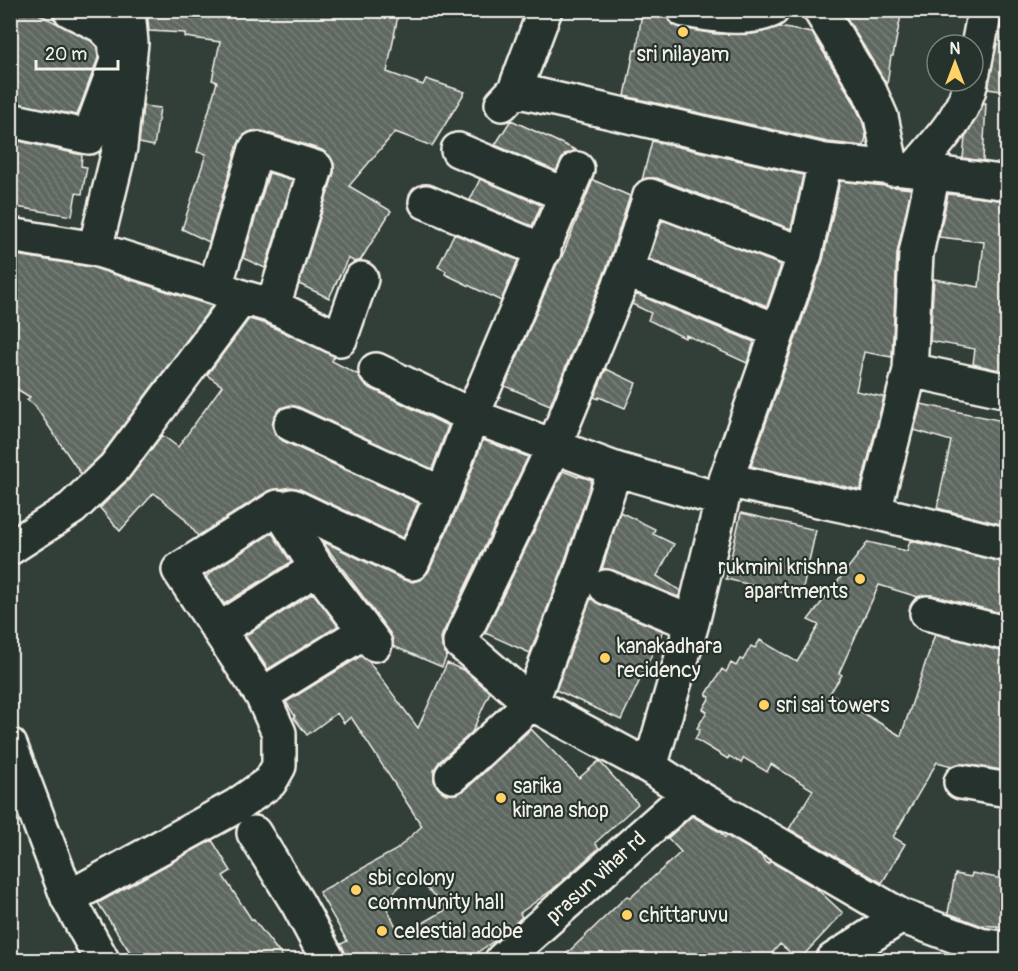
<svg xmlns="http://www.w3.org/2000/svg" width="1018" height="971" font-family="Pangolin,sans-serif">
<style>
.building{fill:url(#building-back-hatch);stroke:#f4f1e8;stroke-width:1.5;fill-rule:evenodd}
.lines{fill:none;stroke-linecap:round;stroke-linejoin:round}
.minor-casing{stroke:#f4f1e8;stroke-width:38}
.major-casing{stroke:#f4f1e8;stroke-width:38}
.minor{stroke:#26332d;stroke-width:33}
.major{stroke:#26332d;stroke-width:33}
.poi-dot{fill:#ffd166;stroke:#26332d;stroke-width:2}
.labels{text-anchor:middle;stroke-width:4.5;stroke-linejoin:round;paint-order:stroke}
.poi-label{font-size:21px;fill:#f4f1e8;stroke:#26332d;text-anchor:start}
.street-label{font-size:21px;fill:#f4f1e8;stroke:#26332d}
</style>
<defs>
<pattern id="building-back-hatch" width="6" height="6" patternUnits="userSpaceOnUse" patternTransform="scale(1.5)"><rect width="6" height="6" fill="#5f6861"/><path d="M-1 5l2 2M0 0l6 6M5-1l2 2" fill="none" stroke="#777e78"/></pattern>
</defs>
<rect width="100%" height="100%" fill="#323e38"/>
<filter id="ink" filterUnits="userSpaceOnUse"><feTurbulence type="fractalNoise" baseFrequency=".0167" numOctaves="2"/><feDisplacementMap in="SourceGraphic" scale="12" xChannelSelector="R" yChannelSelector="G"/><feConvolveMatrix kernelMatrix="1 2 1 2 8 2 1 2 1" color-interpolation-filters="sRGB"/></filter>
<g filter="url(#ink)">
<path class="building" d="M 10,10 L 31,10 L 91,41 L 97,47 L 98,58 L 77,115 L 10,102 Z
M 147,10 L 399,10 L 387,72 L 423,85 L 426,79 L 465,92 L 432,146 L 395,132 L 349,186 L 391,211 L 360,261 L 355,262 L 348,258 L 329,298 L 299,284 L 334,173 L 334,164 L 330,156 L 322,150 L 262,131 L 252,131 L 244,135 L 238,144 L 209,242 L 182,229 L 206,154 L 197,152 L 217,82 L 212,80 L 220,42 L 185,37 L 185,33 L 149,31 Z
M 642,10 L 666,12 L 672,24 L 681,28 L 715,34 L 752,34 L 779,27 L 812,33 L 853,101 L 863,123 L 866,136 L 864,146 L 828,142 L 625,96 L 634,50 L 637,50 Z
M 842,10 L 902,10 L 893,56 L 891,56 L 887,85 Z
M 1003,10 L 1008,10 L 1008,92 L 988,89 Z
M 984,103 L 986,103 L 983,161 L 963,158 L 965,138 Z
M 143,106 L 160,108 L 154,146 L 139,143 Z
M 511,120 L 556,141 L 578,151 L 565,154 L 556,171 L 495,145 Z
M 10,139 L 82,155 L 81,166 L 87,167 L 82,194 L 76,193 L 72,216 L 10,206 Z
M 652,141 L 803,175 L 791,229 L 657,178 L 647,178 L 642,180 Z
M 269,173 L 293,180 L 265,268 L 243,258 Z
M 480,179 L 541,205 L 532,226 L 470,200 Z
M 593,180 L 630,196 L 608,264 L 550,405 L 505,386 L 557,264 L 561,259 Z
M 840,181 L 911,189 L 897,253 L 892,357 L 864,352 L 856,391 L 884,397 L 860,490 L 751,466 L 823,260 Z
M 948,194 L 1008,201 L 1008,372 L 973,364 L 975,349 L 930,341 L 934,279 L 979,287 L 984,242 L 939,237 Z
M 662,220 L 781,265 L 767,306 L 649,259 Z
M 454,234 L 518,260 L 501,301 L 445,274 L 446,271 L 438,267 Z
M 10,254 L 91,267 L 212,306 L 101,455 L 81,474 L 35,406 L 27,400 L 30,397 L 10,385 Z
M 636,294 L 754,342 L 747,363 L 686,335 L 685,338 L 648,320 L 651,313 L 632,304 Z
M 249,319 L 266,324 L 334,356 L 332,361 L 359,375 L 361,381 L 368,387 L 448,426 L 432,469 L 299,407 L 290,405 L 281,408 L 274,417 L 272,426 L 275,434 L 283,441 L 418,503 L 403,538 L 300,489 L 291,487 L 268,491 L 198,536 L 183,517 L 154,493 L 120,531 L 100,508 L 130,478 L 162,435 L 178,447 L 222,386 L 207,375 Z
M 606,369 L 636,383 L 625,408 L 599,397 L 598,399 L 594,397 Z
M 921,404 L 1008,422 L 1008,526 L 937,508 L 951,441 L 914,430 Z
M 483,440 L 528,457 L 441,637 L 442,647 L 447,655 L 442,667 L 393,646 L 393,641 L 390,633 L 322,541 L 404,580 L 413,582 L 422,579 L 429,571 L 460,502 Z
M 563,471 L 578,477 L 579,476 L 592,480 L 561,572 L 530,653 L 485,633 Z
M 620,512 L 655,529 L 653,534 L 674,544 L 657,576 L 681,591 L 678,597 L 613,570 L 602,569 Z
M 741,513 L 816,530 L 801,597 L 726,579 Z
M 272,533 L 291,562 L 224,604 L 206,577 L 217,568 Z
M 910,541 L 1008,563 L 1008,615 L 932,595 L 923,595 L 918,597 L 879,585 L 839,673 L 842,675 L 830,693 L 901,736 L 935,634 L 1008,652 L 1008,771 L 964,764 L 952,766 L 937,762 L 893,837 L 905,844 L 882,883 L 789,829 L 813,790 L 771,764 L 767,772 L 744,758 L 741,763 L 729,756 L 728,759 L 695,739 L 700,730 L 697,728 L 707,712 L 703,709 L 710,697 L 706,695 L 722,669 L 726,672 L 731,663 L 736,666 L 740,659 L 743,660 L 751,646 L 755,648 L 760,640 L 797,662 L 819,625 L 808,620 L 868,542 L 907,551 Z
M 313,593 L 338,626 L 268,669 L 245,636 Z
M 591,598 L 599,604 L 663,631 L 621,720 L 556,690 Z
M 361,656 L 369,662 L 418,728 L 447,663 L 465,671 L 490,692 L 472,732 L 439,762 L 434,770 L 434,781 L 439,789 L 446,794 L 456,794 L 465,790 L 531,729 L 579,778 L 599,761 L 638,804 L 595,843 L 599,848 L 552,890 L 520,913 L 522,917 L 497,939 L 478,952 L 483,960 L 349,960 L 341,944 L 347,941 L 319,892 L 396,850 L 422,826 L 351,717 L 344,723 L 337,713 L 307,735 L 294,718 L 295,716 L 286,702 ZM 412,873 L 447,909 L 401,936 L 384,903 Z
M 692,816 L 720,832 L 725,838 L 727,836 L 760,855 L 768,864 L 770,861 L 817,889 L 843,913 L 799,960 L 780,944 L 766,960 L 560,960 L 627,896 L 630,898 L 681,852 L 668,838 Z
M 212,840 L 231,871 L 223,876 L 252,920 L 253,919 L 285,960 L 135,960 L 98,903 Z
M 972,873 L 1008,880 L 1008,927 L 980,925 L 948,913 L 955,874 L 971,877 Z"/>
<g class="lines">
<g class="minor-casing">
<path id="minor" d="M 684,10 C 712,14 745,22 772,10
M 820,10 L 870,92 L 881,117 L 892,169
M 973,72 L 985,10
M 515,90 L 825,161 L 914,170 L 1008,183
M 502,104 L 515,90 L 545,10
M 10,120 L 89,137 L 117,61 L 115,39 L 102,26 L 70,10
M 458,150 L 566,195
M 914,170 C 936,143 964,117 971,81
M 426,202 L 544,251
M 10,235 L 95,249 L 215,287 L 242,297 L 273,306 L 340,339 L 361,279
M 95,249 L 120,147 L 131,43 L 128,10
M 805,254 L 650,196 L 626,270 L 554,446 L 460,642 L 531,703 L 650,767 L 690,793 L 901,916 L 980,945 L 1008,949
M 626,270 L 778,331
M 215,287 L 256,149 L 316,168 L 273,306
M 376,370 L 472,416 L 615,469 L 722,500
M 910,370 L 1008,391
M 291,424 L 443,494
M 726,480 L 874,512 L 1008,545
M 292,506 L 412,563 L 443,494 L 472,416 L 577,169
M 874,512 L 910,370 L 916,254 L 933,173
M 10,548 L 72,508 L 115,467 L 242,297
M 606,587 L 692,623
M 927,613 L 1008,634
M 219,630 L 317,568
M 262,695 L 365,631
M 650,767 L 692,623 L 722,500 L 726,480 L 805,254 L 825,161
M 452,776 L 531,703 L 579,578 L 615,469
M 961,782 L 1008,790
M 254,833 L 298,904 L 328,960
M 68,898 L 236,806 L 270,782 L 279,766 L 279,733 L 262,695 L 179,570 L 278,507 L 317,568 L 375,644
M 502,960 L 690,793
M 833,960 L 901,916"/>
</g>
<g class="major-casing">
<path id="major" d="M 10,745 L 68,898 L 102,960"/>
</g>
<use href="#minor" class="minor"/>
<use href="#major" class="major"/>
</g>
</g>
<g class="poi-dot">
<circle cx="683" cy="32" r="6"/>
<circle cx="860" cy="579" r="6"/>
<circle cx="605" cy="658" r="6"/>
<circle cx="764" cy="705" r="6"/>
<circle cx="501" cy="798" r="6"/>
<circle cx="356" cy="890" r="6"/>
<circle cx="627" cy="915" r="6"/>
<circle cx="382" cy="931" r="6"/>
</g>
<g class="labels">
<g class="poi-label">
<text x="683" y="61" text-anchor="middle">sri nilayam</text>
<text x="848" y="574" text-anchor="end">rukmini krishna<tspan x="848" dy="24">apartments</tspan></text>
<text x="617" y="653">kanakadhara<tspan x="617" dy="24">recidency</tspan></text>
<text x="776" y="712">sri sai towers</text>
<text x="513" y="793">sarika<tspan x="513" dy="24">kirana shop</tspan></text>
<text x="368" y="885">sbi colony<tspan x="368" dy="24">community hall</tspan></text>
<text x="639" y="922">chittaruvu</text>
<text x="394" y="938">celestial adobe</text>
</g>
<g class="street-label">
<text transform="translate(596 877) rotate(-42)" y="7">prasun vihar rd</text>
</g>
</g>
<rect width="1018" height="971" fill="none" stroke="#26332d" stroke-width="36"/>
<rect x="18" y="18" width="982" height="935" fill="none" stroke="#f4f1e8" stroke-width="2" filter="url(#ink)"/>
<g transform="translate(955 63)"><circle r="28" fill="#26332d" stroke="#787f78" stroke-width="1.5"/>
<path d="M0-4.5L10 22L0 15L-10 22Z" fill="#ffd166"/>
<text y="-9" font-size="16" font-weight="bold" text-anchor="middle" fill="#f4f1e8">N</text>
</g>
<path d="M36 60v9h82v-9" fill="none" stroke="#f4f1e8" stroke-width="3"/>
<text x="45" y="60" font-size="18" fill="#f4f1e8" stroke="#26332d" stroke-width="4.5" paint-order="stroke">20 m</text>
</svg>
